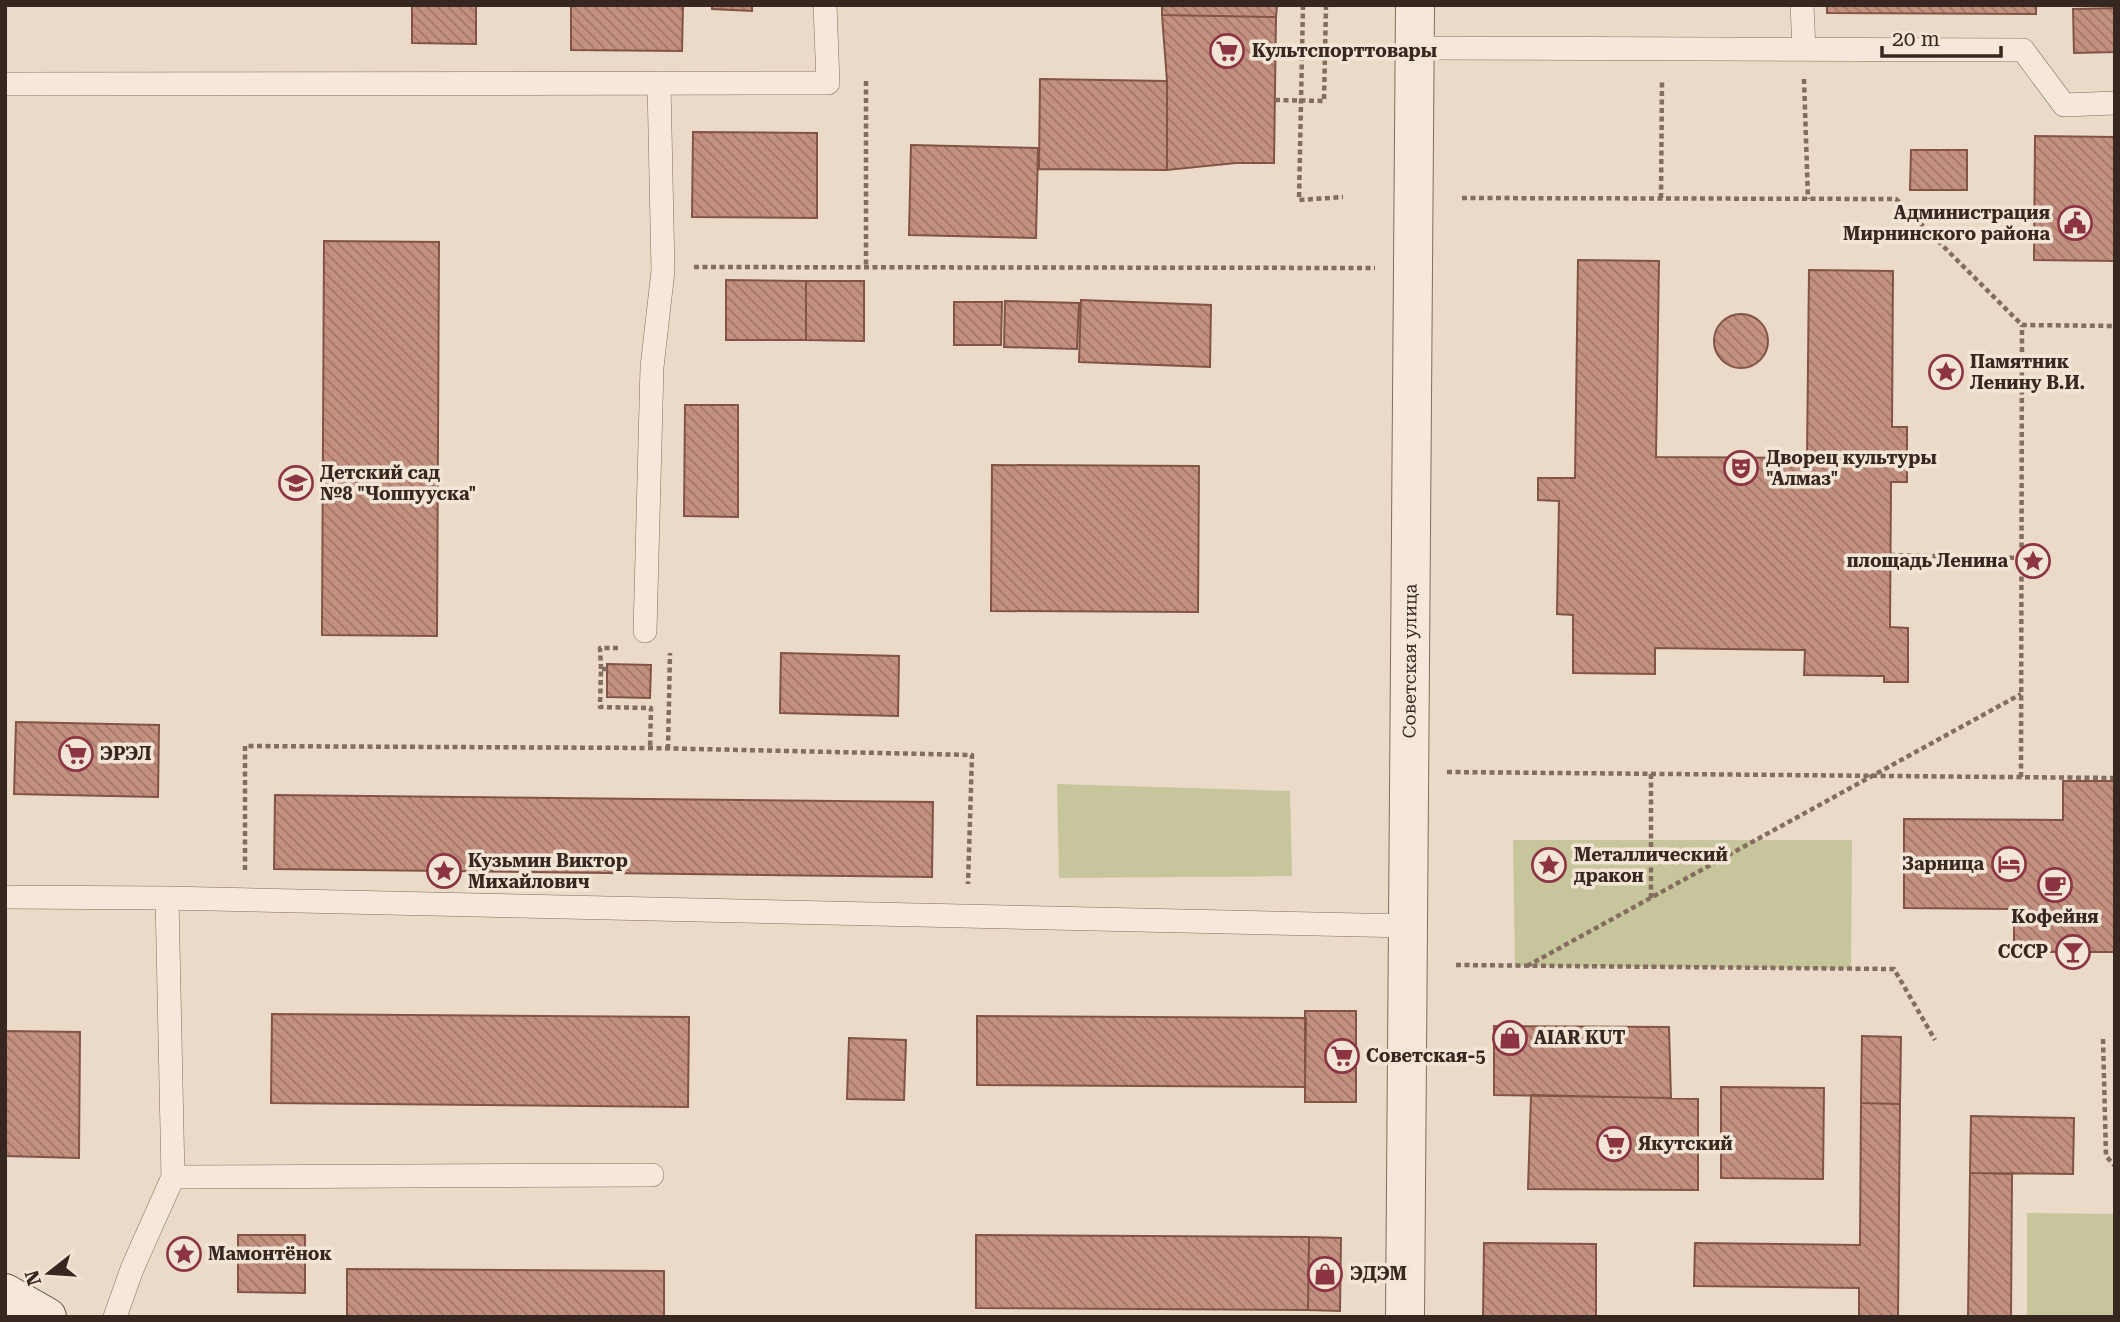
<svg xmlns="http://www.w3.org/2000/svg" width="2120" height="1322" font-family="'Roboto Serif',serif">
<style>
.green{fill:#c7c59c}
.building{fill:url(#building-back-hatch);stroke:#815446;stroke-width:2}
.lines{fill:none;stroke-linecap:round;stroke-linejoin:round}
.lane-casing{stroke:#846c5e;stroke-width:24}
.street-casing{stroke:#846c5e;stroke-width:40}
.secondary-casing{stroke:#664d41;stroke-width:40}
.path{stroke:#846c5e;stroke-width:4.5;stroke-dasharray:5 3.5;stroke-linecap:butt}
.lane{stroke:#f5e8da;stroke-width:23}
.street{stroke:#f5e8da;stroke-width:38}
.secondary{stroke:#f5e8da;stroke-width:38}
.labels{text-anchor:middle;stroke-width:7;stroke-linejoin:round;paint-order:stroke}
.poi-label{font-size:18px;font-weight:bold;fill:#362720;stroke:#f2e5d6;text-anchor:start}
.street-label{font-size:18px;fill:#362720;stroke:#f2e5d6}
</style>
<defs>
<pattern id="building-back-hatch" width="6" height="6" patternUnits="userSpaceOnUse" patternTransform="scale(1.75)"><rect width="6" height="6" fill="#c49181"/><path d="M-1 5l2 2M0 0l6 6M5-1l2 2" fill="none" stroke="#a07669"/></pattern>
</defs>
<rect width="100%" height="100%" fill="#eadac7"/>
<path class="green" d="M 1057,784 L 1290,791 L 1292,876 L 1059,878 Z
M 1513,840 L 1852,840 L 1851,969 L 1515,966 Z
M 2027,1213 L 2115,1214 L 2115,1317 L 2027,1317 Z"/>
<path class="building" d="M 412,5 L 476,5 L 476,44 L 412,43 Z
M 571,5 L 683,5 L 682,51 L 571,50 Z
M 712,5 L 752,5 L 752,11 L 712,9 Z
M 1162,5 L 1277,5 L 1276,17 L 1162,15 Z
M 1827,5 L 2036,5 L 2036,14 L 1827,13 Z
M 2115,8 L 2115,52 L 2074,53 L 2073,9 Z
M 1162,15 L 1276,17 L 1274,163 L 1236,163 L 1167,170 L 1167,81 Z
M 1040,79 L 1167,81 L 1167,170 L 1039,169 Z
M 693,132 L 817,133 L 817,218 L 692,217 Z
M 2035,136 L 2114,137 L 2115,261 L 2034,260 Z
M 911,145 L 1038,148 L 1036,238 L 909,235 Z
M 1911,150 L 1967,150 L 1967,190 L 1910,190 Z
M 324,241 L 439,242 L 437,636 L 322,635 Z
M 1578,260 L 1659,261 L 1656,457 L 1807,458 L 1809,270 L 1893,271 L 1892,427 L 1907,427 L 1907,482 L 1891,482 L 1890,627 L 1908,628 L 1908,682 L 1884,682 L 1884,676 L 1804,675 L 1805,650 L 1655,648 L 1655,674 L 1573,673 L 1573,615 L 1557,614 L 1559,501 L 1538,500 L 1538,478 L 1575,478 Z
M 726,280 L 806,281 L 806,340 L 726,340 Z
M 806,281 L 864,281 L 864,341 L 806,340 Z
M 1081,300 L 1211,305 L 1210,367 L 1079,362 Z
M 1005,301 L 1079,303 L 1077,349 L 1004,347 Z
M 954,302 L 1002,302 L 1001,345 L 954,345 Z
M1714 341a27 27 0 1 1 54 0a27 27 0 1 1-54 0Z
M 685,405 L 738,405 L 738,517 L 684,516 Z
M 992,465 L 1199,466 L 1198,612 L 991,611 Z
M 781,653 L 899,656 L 898,716 L 780,713 Z
M 607,664 L 651,665 L 650,698 L 607,697 Z
M 16,722 L 159,725 L 158,797 L 14,794 Z
M 2063,781 L 2115,781 L 2115,952 L 2014,952 L 2014,909 L 1904,908 L 1904,819 L 2063,820 Z
M 275,795 L 933,802 L 932,877 L 274,869 Z
M 1305,1011 L 1356,1011 L 1356,1102 L 1305,1102 Z
M 272,1014 L 689,1017 L 688,1107 L 271,1103 Z
M 977,1016 L 1306,1018 L 1305,1087 L 977,1085 Z
M 1494,1026 L 1669,1027 L 1671,1098 L 1494,1095 Z
M 5,1031 L 80,1032 L 79,1158 L 5,1156 Z
M 1862,1036 L 1901,1037 L 1900,1104 L 1861,1103 Z
M 849,1038 L 906,1040 L 904,1100 L 847,1099 Z
M 1721,1087 L 1824,1088 L 1823,1179 L 1721,1178 Z
M 1531,1095 L 1698,1099 L 1698,1190 L 1528,1189 Z
M 1861,1103 L 1900,1104 L 1898,1317 L 1859,1317 L 1859,1288 L 1694,1286 L 1695,1243 L 1860,1245 Z
M 1971,1116 L 2074,1118 L 2073,1174 L 1970,1173 Z
M 1970,1173 L 2012,1174 L 2011,1317 L 1968,1317 Z
M 238,1235 L 305,1235 L 305,1293 L 238,1292 Z
M 976,1235 L 1309,1237 L 1308,1310 L 976,1308 Z
M 1309,1237 L 1341,1238 L 1340,1311 L 1308,1310 Z
M 1484,1243 L 1596,1244 L 1596,1317 L 1483,1317 Z
M 347,1269 L 664,1271 L 664,1317 L 347,1317 Z"/>
<g class="lines">
<g class="lane-casing">
<path id="lane" d="M 1802,5 L 1804,50
M 1415,48 L 2023,50 L 2064,105 L 2115,103
M 5,84 L 828,83 L 825,5
M 645,631 L 652,367 L 663,271 L 659,83
M 5,897 L 167,898
M 173,1177 L 652,1175
M 115,1317 L 132,1269 L 173,1177 L 167,898 L 1408,926"/>
</g>
<g class="street-casing">
<g id="street">
<path id="s1" d="M 1405,1317 L 1415,5"/>
</g>
</g>
<g class="secondary-casing">
<path id="secondary" d="M 5,1293 L 47,1317"/>
</g>
<path class="path" d="M 1303,5 L 1299,200 L 1343,197
M 1326,5 L 1325,53 L 1345,54
M 1804,79 L 1808,199
M 866,81 L 866,267
M 1275,100 L 1324,101 L 1325,53
M 1462,198 L 1896,199 L 2022,325 L 2115,326
M 1661,198 L 1662,80
M 694,267 L 1375,268
M 1890,555 L 2021,558
M 601,669 L 600,648 L 621,648
M 607,669 L 601,669 L 600,707 L 651,708 L 650,748
M 668,749 L 670,653
M 1447,772 L 2115,778
M 1651,774 L 1651,898
M 2021,777 L 2022,325
M 245,870 L 245,746 L 650,748 L 972,755 L 968,884
M 1456,965 L 1894,969 L 1935,1040
M 1527,966 L 2021,694
M 2103,1039 L 2106,1156 L 2115,1166"/>
<use href="#lane" class="lane"/>
<use href="#street" class="street"/>
<use href="#secondary" class="secondary"/>
</g>
<defs>
<g id="supermarket-ring" transform="scale(1.75)"><circle r="9.5" fill="#f2e5d6" stroke="#8d3444" stroke-width="1.5"/><path d="M-6-5.5h2.5l.6 2H6L4.5 2H-2.5L-4.4-4H-6ZM-1.5 3.2a1.3 1.3 0 1 0 .1 0ZM3 3.2a1.3 1.3 0 1 0 .1 0Z" fill="#8d3444"/></g>
<g id="civic-ring" transform="scale(1.75)"><circle r="9.5" fill="#f2e5d6" stroke="#8d3444" stroke-width="1.5"/><path d="M-.6-6.5H3V-4.5H.6V-3L4-1V1h2V6H-6V1h2V-1L-.6-3ZM-1.2 2.5V6h2.4V2.5Z" fill="#8d3444"/></g>
<g id="sight-ring" transform="scale(1.75)"><circle r="9.5" fill="#f2e5d6" stroke="#8d3444" stroke-width="1.5"/><path d="M0-6L1.8-2.2L6-1.7L2.9 1.2L3.7 5.4L0 3.3L-3.7 5.4L-2.9 1.2L-6-1.7L-1.8-2.2Z" fill="#8d3444"/></g>
<g id="theatre-ring" transform="scale(1.75)"><circle r="9.5" fill="#f2e5d6" stroke="#8d3444" stroke-width="1.5"/><path d="M-5-5.5Q0-4 5-5.5V0Q5 5 0 6Q-5 5-5 0ZM-3.3-2.5H-1v1.5H-3.3ZM1-2.5H3.3v1.5H1ZM-2.8 1Q0 5.5 2.8 1Z" fill="#8d3444"/></g>
<g id="school-ring" transform="scale(1.75)"><circle r="9.5" fill="#f2e5d6" stroke="#8d3444" stroke-width="1.5"/><path d="M0-5L7-2L0 1L-7-2ZM-4 1L0 2.5L4 1V4Q0 6-4 4Z" fill="#8d3444"/></g>
<g id="hotel-ring" transform="scale(1.75)"><circle r="9.5" fill="#f2e5d6" stroke="#8d3444" stroke-width="1.5"/><path d="M-6-4.5h1.5V1H6V5H4.5V3h-9V5H-6ZM-4 0a1.8 1.8 0 1 1 3.6 0ZM.5 0V-2.5h3Q6-2.5 6 0Z" fill="#8d3444"/></g>
<g id="cafe-ring" transform="scale(1.75)"><circle r="9.5" fill="#f2e5d6" stroke="#8d3444" stroke-width="1.5"/><path d="M-5.5-4.5H6V0H3Q3 3.5 0 3.5H-2.5Q-5.5 3.5-5.5 0ZM3-3.2v2h1.7v-2ZM-6 4.5H4V6H-6Z" fill="#8d3444"/></g>
<g id="bar-ring" transform="scale(1.75)"><circle r="9.5" fill="#f2e5d6" stroke="#8d3444" stroke-width="1.5"/><path d="M-6-5H6L.8 .8V4.5H3.5V6h-7V4.5H-.8V.8Z" fill="#8d3444"/></g>
<g id="shop-ring" transform="scale(1.75)"><circle r="9.5" fill="#f2e5d6" stroke="#8d3444" stroke-width="1.5"/><path d="M-5-2.5h2.3a2.7 3.5 0 0 1 5.4 0H5L5.5 6h-11ZM-1.5-2.5h3a1.5 2.3 0 0 0-3 0Z" fill="#8d3444"/></g>
</defs>
<g fill-rule="evenodd">
<use href="#supermarket-ring" x="1227" y="51"/>
<use href="#civic-ring" x="2075" y="223"/>
<use href="#sight-ring" x="1946" y="372"/>
<use href="#theatre-ring" x="1741" y="468"/>
<use href="#school-ring" x="296" y="483"/>
<use href="#sight-ring" x="2033" y="561"/>
<use href="#supermarket-ring" x="76" y="754"/>
<use href="#hotel-ring" x="2009" y="864"/>
<use href="#sight-ring" x="1549" y="865"/>
<use href="#sight-ring" x="444" y="871"/>
<use href="#cafe-ring" x="2055" y="885"/>
<use href="#bar-ring" x="2073" y="952"/>
<use href="#shop-ring" x="1510" y="1038"/>
<use href="#supermarket-ring" x="1342" y="1056"/>
<use href="#supermarket-ring" x="1614" y="1144"/>
<use href="#sight-ring" x="184" y="1254"/>
<use href="#shop-ring" x="1325" y="1274"/>
</g>
<g class="labels">
<g class="poi-label">
<text x="1252" y="57">Культспорттовары</text>
<text x="2050" y="219" text-anchor="end">Администрация<tspan x="2050" dy="21">Мирнинского района</tspan></text>
<text x="1970" y="368">Памятник<tspan x="1970" dy="21">Ленину В.И.</tspan></text>
<text x="1766" y="464">Дворец культуры<tspan x="1766" dy="21">"Алмаз"</tspan></text>
<text x="320" y="479">Детский сад<tspan x="320" dy="21">№8 "Чоппууска"</tspan></text>
<text x="2008" y="567" text-anchor="end">площадь Ленина</text>
<text x="100" y="760">ЭРЭЛ</text>
<text x="1574" y="861">Металлический<tspan x="1574" dy="21">дракон</tspan></text>
<text x="468" y="867">Кузьмин Виктор<tspan x="468" dy="21">Михайлович</tspan></text>
<text x="1984" y="870" text-anchor="end">Зарница</text>
<text x="2055" y="923" text-anchor="middle">Кофейня</text>
<text x="2048" y="958" text-anchor="end">СССР</text>
<text x="1534" y="1044">AIAR KUT</text>
<text x="1366" y="1062">Советская-5</text>
<text x="1638" y="1150">Якутский</text>
<text x="208" y="1260">Мамонтёнок</text>
<text x="1350" y="1280">ЭДЭМ</text>
</g>
<g class="street-label">
<text dy="6" stroke="none"><textPath href="#s1" startOffset="656">Советская улица</textPath></text>
</g>
</g>
<rect width="2120" height="1322" fill="none" stroke="#362720" stroke-width="14"/>
<g transform="translate(49 1273) rotate(253)" stroke="#f2e5d6" stroke-width="5" paint-order="stroke">
<path d="M0-5L12 26L0 18L-12 26Z" fill="#362720"/>
<text y="-10" font-size="19" font-weight="bold" text-anchor="middle" fill="#362720">N</text>
</g>
<path d="M1882 46v10h119v-10" fill="none" stroke="#362720" stroke-width="3.5"/>
<text x="1892" y="46" font-size="21" fill="#362720" stroke="#f2e5d6" stroke-width="5" paint-order="stroke">20 m</text>
</svg>
